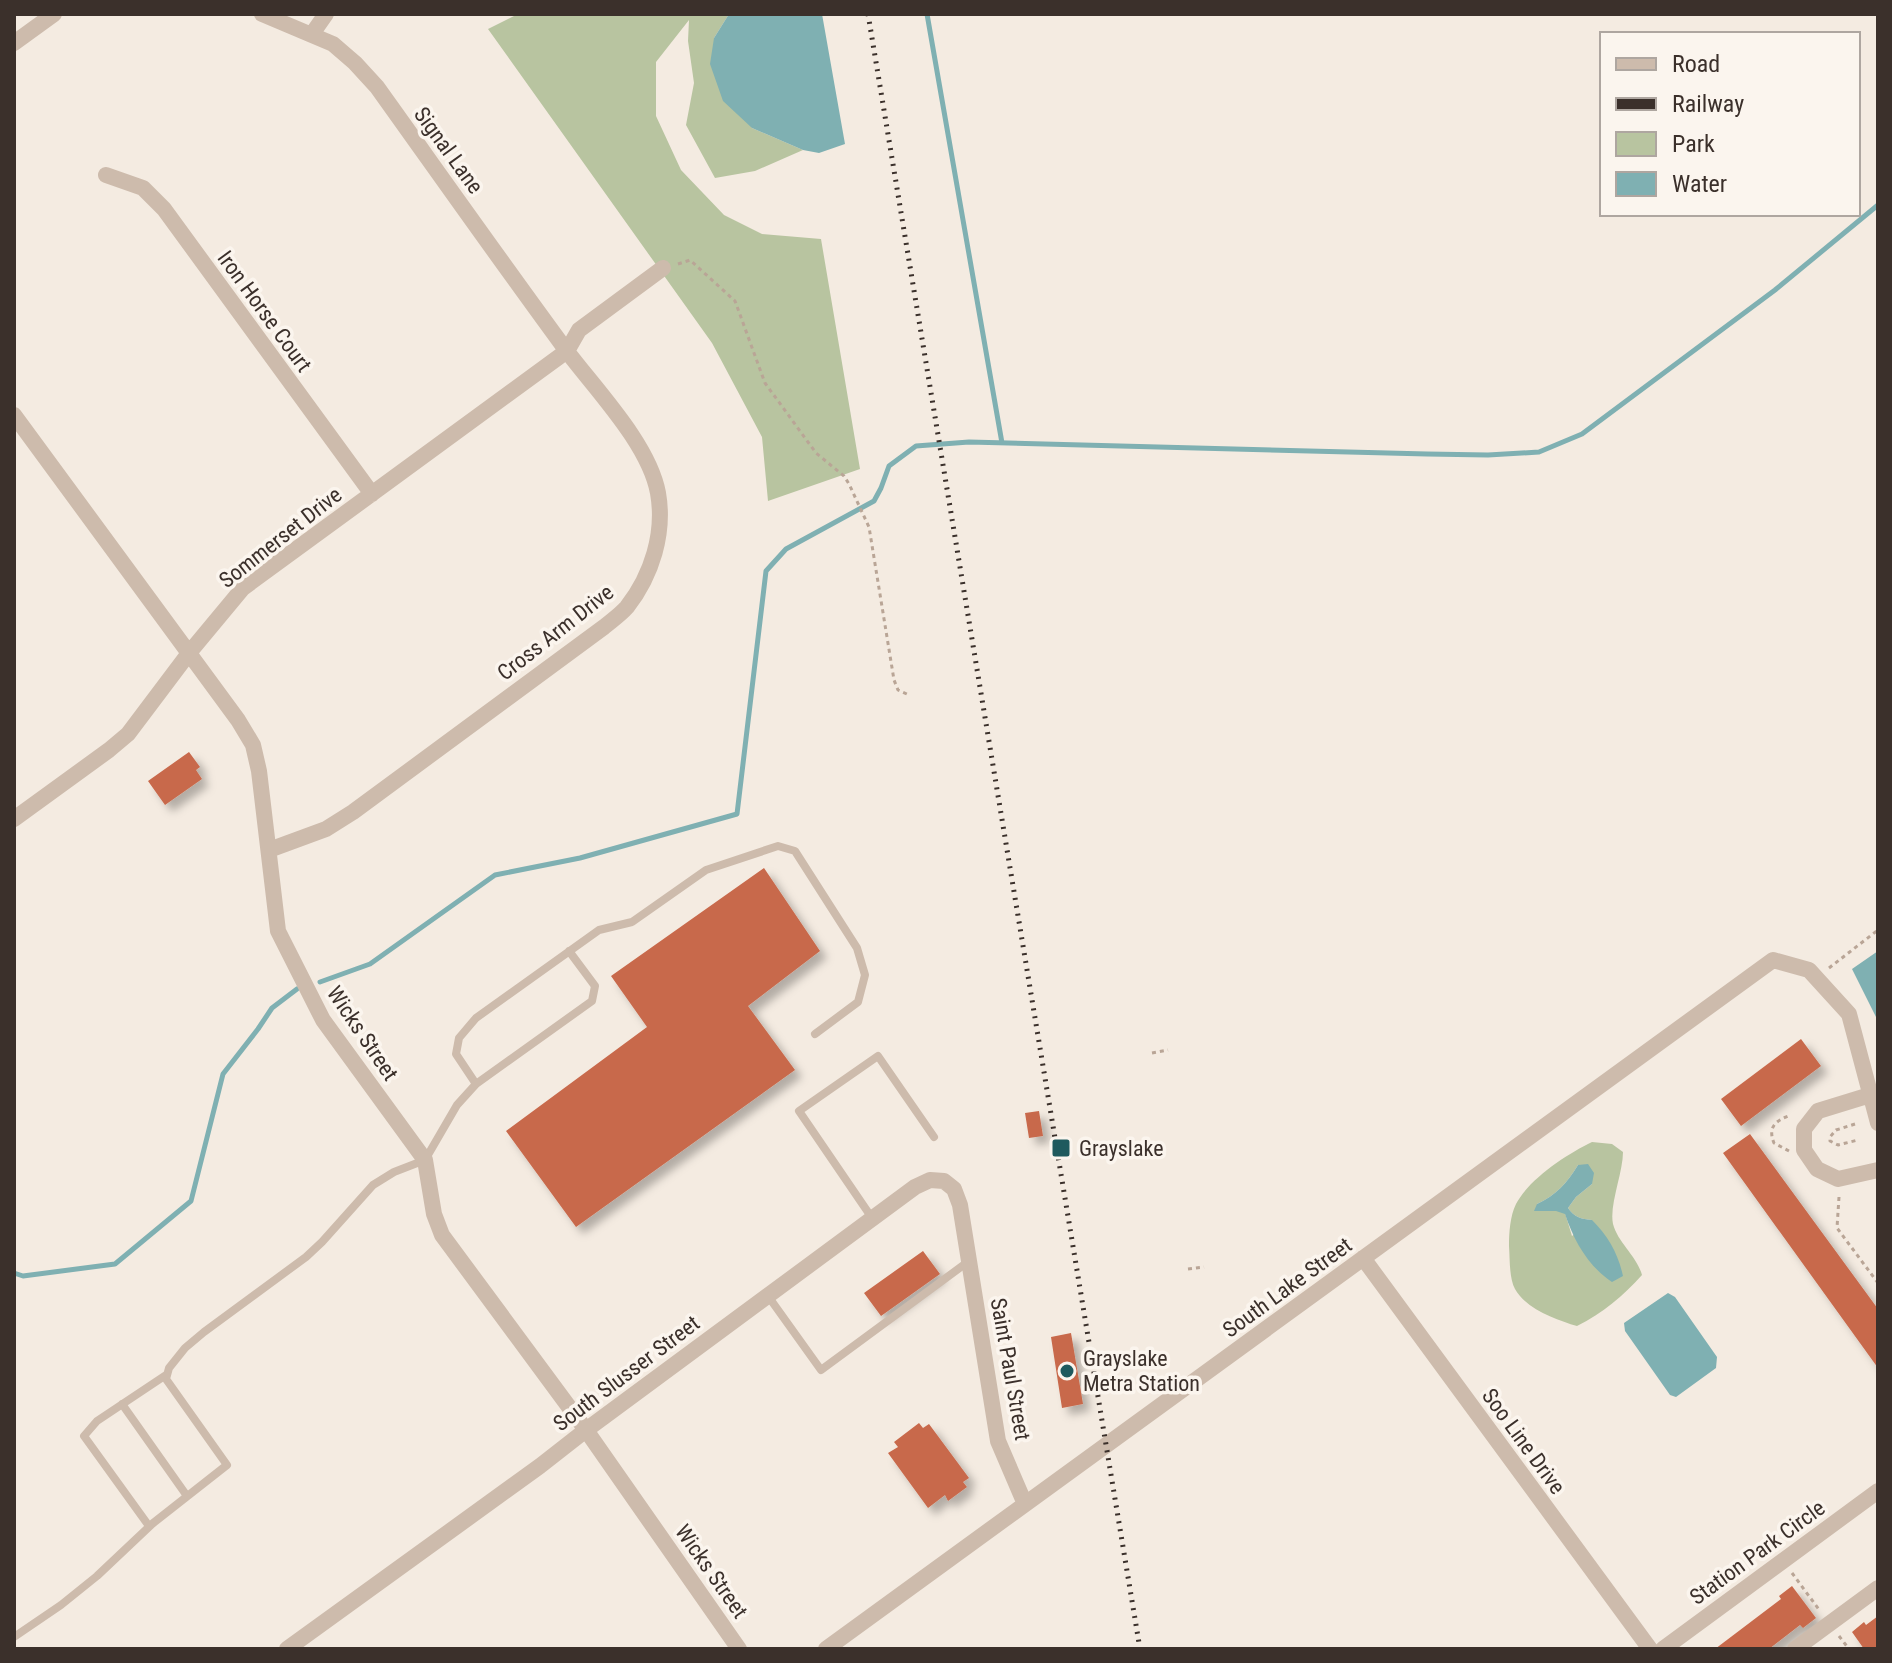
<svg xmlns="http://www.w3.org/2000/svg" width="1892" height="1663" font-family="'Roboto Condensed',sans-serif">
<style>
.green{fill:#b8c4a0;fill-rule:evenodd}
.water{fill:#7fb0b2}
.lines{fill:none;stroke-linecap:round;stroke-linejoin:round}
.stream{stroke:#7fb0b2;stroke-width:5}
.building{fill:#c8694b;filter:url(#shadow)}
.path{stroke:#b9a596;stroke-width:3;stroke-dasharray:4 4;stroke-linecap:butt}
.service{stroke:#cdbbac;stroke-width:8}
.minor{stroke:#cdbbac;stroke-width:16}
.rail{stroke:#3b302b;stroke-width:5;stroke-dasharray:2 6;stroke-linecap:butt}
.poi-dot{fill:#1f5a5e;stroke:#fbf5ee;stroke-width:3}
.labels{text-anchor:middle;stroke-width:7;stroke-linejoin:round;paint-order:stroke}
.street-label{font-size:22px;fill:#3b302b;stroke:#fbf5ee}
.poi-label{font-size:22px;fill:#3b302b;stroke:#fbf5ee;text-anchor:start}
</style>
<defs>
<filter id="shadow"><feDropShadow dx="7" dy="7" stdDeviation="4" flood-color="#0004"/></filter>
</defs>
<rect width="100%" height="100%" fill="#f4ebe1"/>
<path class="green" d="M 518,14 L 729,14 L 714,38 L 752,128 L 803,150 L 755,171 L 715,178 L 686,125 L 694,83 L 688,41 L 689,20 L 656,62 L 656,116 L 681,170 L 724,215 L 762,234 L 821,239 L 860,469 L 768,501 L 762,437 L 712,343 L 488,29 Z
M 1592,1142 L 1612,1144 L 1623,1152 C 1623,1173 1609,1205 1613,1224 C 1618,1243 1637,1256 1642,1275 C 1623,1296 1603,1313 1577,1326 C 1557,1320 1526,1309 1515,1289 C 1509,1278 1510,1259 1509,1246 C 1509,1233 1510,1216 1516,1204 C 1529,1179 1567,1154 1592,1142 ZM 1578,1165 L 1592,1184 L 1576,1197 L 1568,1208 C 1574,1217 1581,1219 1592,1220 L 1572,1236 L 1565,1213 L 1537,1204 C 1556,1195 1567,1183 1578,1165 Z"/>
<path class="water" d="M 729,14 L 822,14 L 845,144 L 819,153 L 803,150 L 752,128 L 723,101 L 710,64 L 714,38 Z
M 1878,951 L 1878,1021 L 1852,969 Z
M 1588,1164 L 1594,1173 L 1592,1184 L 1576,1197 L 1568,1208 C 1574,1217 1581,1219 1592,1220 C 1608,1236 1618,1253 1623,1276 L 1612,1282 C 1588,1266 1574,1241 1565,1214 L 1556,1211 L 1534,1211 L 1537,1204 C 1556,1195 1567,1183 1578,1165 Z
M 1668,1293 L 1675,1297 L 1717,1357 L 1716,1368 L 1676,1397 L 1670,1395 L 1625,1331 L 1624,1323 Z"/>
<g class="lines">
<path class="stream" d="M 927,14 L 1002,443
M 320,982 L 370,964 L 495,875 L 580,858 L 737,814 L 766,571 L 786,549 L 874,501 L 881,488 L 889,466 L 916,446 L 969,442 L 1427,454 L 1488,455 L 1539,452 L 1582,434 L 1775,290 L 1878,205
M 14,1273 L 23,1276 L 115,1264 L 191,1201 L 223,1074 L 258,1029 L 272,1008 L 297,989"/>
</g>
<path class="building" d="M 189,752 L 200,767 L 196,770 L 202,779 L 165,805 L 148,781 Z
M 764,868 L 820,951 L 748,1006 L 795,1070 L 576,1227 L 506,1131 L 647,1027 L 611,976 Z
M 1801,1039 L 1821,1066 L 1741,1126 L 1721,1099 Z
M 1039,1111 L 1043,1136 L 1029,1138 L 1025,1113 Z
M 1750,1134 L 1878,1309 L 1878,1368 L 1723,1153 Z
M 923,1251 L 940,1274 L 881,1316 L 864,1293 Z
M 1071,1333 L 1083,1404 L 1062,1408 L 1051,1337 Z
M 919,1423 L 923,1428 L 929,1424 L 969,1478 L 963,1482 L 967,1487 L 948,1501 L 945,1495 L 928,1508 L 888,1453 L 898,1447 L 894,1442 Z
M 1792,1586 L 1816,1618 L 1803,1628 L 1800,1625 L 1769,1649 L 1715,1649 L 1781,1599 L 1779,1596 Z
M 1878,1616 L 1878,1649 L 1864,1649 L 1852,1632 L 1864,1622 L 1866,1625 Z"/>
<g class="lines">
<path class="path" d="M 678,264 L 690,260 L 735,301 L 765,383 L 816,453 L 844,476 L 849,484 L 869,527 L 894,680 L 898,690 L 909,695
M 1829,968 L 1878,930
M 1152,1053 L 1168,1050
M 1855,1124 L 1836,1130 L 1830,1137 L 1830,1141 L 1838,1145 L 1858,1140
M 1789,1151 L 1774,1143 C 1767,1126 1777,1120 1791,1115
M 1839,1197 L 1837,1228 L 1878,1283
M 1188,1269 L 1204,1267
M 1792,1573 L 1820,1611
M 1839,1636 L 1849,1649"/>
<path class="service" d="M 476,1084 L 456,1054 L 459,1038 L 476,1018 L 599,930 L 632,922 L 706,870 L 778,846 L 795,851 L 857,948 L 865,975 L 858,1002 L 815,1034
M 872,1218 L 799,1111 L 878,1056 L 934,1137
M 768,1296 L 821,1370 L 969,1261
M 122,1404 L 187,1496
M 149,1526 L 84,1436 L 97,1421 L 166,1375
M 14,1637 L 61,1605 L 97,1576 L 152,1524 L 227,1465 L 166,1379 L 169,1368 L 185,1348 L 204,1332 L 306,1257 L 322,1242 L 373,1185 L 394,1172 L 425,1160 L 457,1105 L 476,1084 L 592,1001 L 595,986 L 569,951"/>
<path class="minor" d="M 262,14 L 333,44 L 355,63 L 377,87 C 440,175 502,263 566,350 C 596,390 649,444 658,493 C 665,533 652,575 627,607 C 620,615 611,621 604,627 L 353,812 L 326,829 L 269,850
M 312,34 L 326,14
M 14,43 L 54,14
M 106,175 L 143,188 L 164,209 L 372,494
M 14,415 L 238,720 L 253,745 L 259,771 L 278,931 L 323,1020 L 425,1160 L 434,1214 L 442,1235 L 586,1430 L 739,1649
M 14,819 L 109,750 L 128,734 L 189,653 L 243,588 L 567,351 L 579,330 L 663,268
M 1870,1095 L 1818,1111 L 1804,1129 L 1804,1150 L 1817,1169 L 1838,1179 L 1878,1170
M 1363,1258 L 1650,1649
M 287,1649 L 540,1466 L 586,1430 L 915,1187 L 930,1180 L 944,1181 L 954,1189 L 960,1205 L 998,1441 L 1025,1504
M 826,1649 L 1773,960 L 1809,970 L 1849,1014 L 1878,1123
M 1663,1649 L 1878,1491
M 1795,1649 L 1878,1588"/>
<path class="rail" d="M 868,14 L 1140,1649"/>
</g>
<g class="poi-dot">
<rect x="1051" y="1138" width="20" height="20" rx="4"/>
<circle cx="1067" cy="1371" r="8"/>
</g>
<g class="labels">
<g class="street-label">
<text transform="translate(449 150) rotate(54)" y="8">Signal Lane</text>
<text transform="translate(265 311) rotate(54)" y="8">Iron Horse Court</text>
<text transform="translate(280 537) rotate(-38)" y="8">Sommerset Drive</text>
<text transform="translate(555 632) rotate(-38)" y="8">Cross Arm Drive</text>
<text transform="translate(363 1033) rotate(56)" y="8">Wicks Street</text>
<text transform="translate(1287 1287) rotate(-36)" y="8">South Lake Street</text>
<text transform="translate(1011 1369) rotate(80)" y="8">Saint Paul Street</text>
<text transform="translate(626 1373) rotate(-37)" y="8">South Slusser Street</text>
<text transform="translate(1524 1441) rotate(54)" y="8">Soo Line Drive</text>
<text transform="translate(1757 1552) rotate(-36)" y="8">Station Park Circle</text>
<text transform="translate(712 1571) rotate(55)" y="8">Wicks Street</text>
</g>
<g class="poi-label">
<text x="1079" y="1156">Grayslake</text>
<text x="1083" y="1366">Grayslake<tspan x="1083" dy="25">Metra Station</tspan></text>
</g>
</g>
<rect width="1892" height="1663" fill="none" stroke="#3b302b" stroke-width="32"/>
<rect x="1600" y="32" width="260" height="184" fill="#fbf5ee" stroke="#aea6a0" stroke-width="2"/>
<rect x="1616" y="58" width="40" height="12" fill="#cdbbac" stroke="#aea6a0" stroke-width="2"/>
<text x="1672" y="72" font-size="24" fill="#3b302b">Road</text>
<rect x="1616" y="98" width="40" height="12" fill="#3b302b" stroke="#aea6a0" stroke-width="2"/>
<text x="1672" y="112" font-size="24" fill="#3b302b">Railway</text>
<rect x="1616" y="132" width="40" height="24" fill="#b8c4a0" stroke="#aea6a0" stroke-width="2"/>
<text x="1672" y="152" font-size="24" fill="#3b302b">Park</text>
<rect x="1616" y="172" width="40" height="24" fill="#7fb0b2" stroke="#aea6a0" stroke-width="2"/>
<text x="1672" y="192" font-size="24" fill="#3b302b">Water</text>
</svg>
